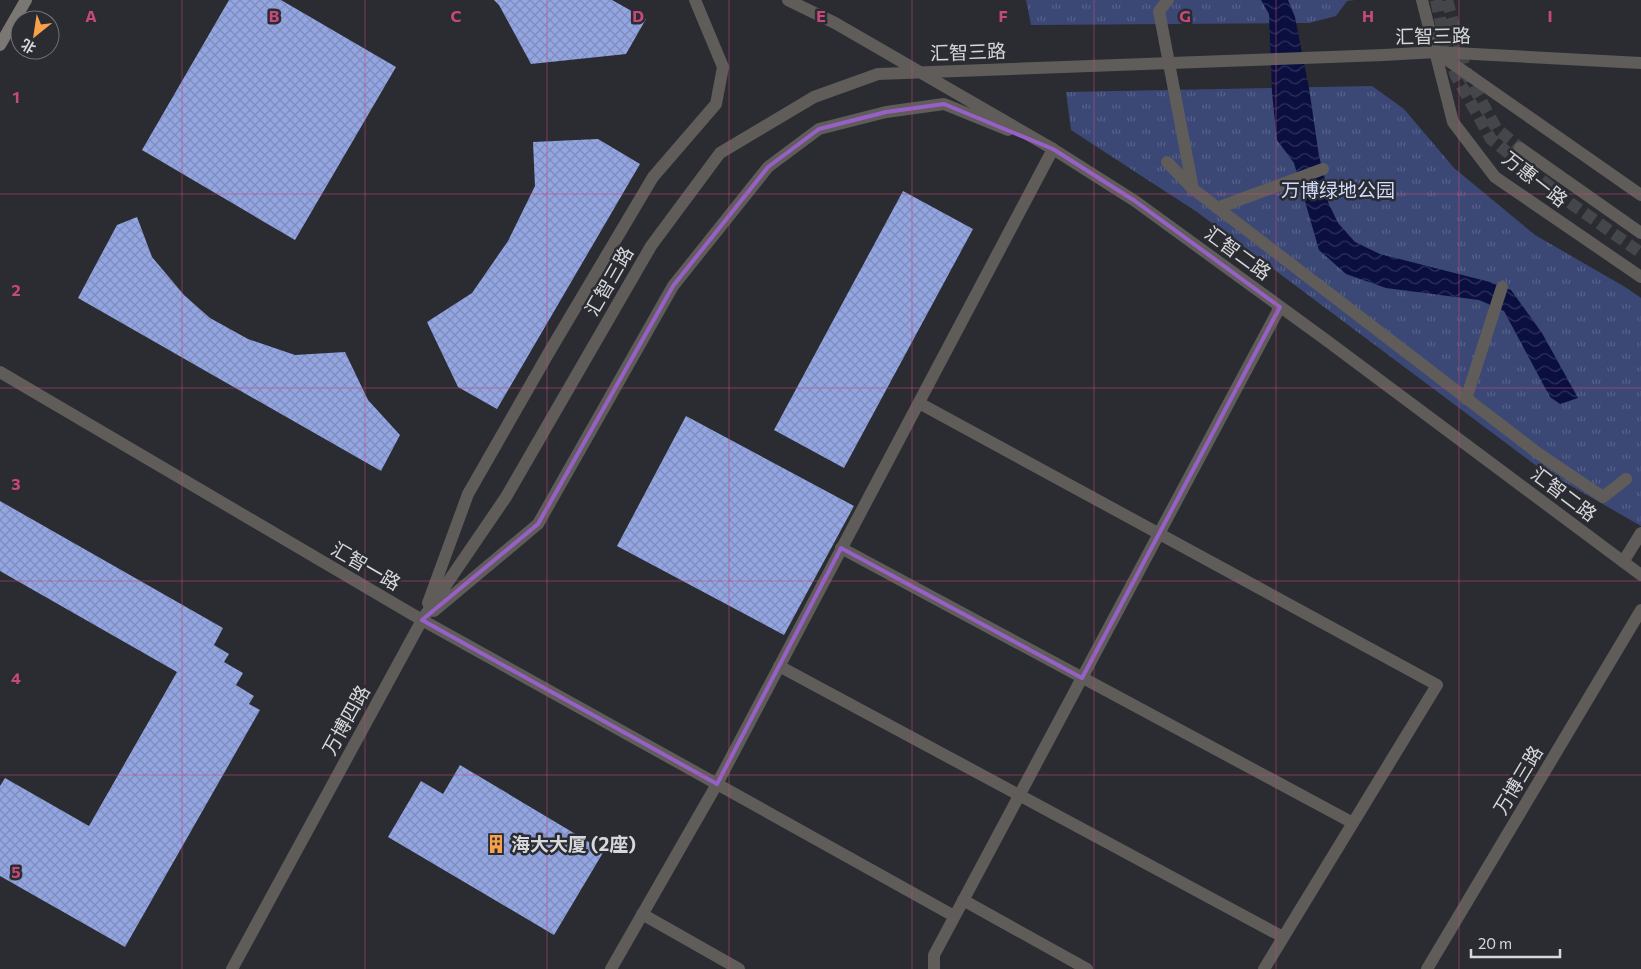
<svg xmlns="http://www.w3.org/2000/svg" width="1641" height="969" font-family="Commissioner,'Noto Sans SC',sans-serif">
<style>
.park{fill:url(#park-tufts)}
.water{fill:url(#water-waves)}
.building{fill:url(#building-cross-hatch)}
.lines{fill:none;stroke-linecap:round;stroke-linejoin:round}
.tertiary-tunnel{stroke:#44464a;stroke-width:12;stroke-dasharray:12 6;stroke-linecap:butt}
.pedestrian{stroke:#5f5c5a;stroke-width:12}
.minor{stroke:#5f5c5a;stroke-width:12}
.tertiary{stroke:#5f5c5a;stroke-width:12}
.secondary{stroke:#7b7774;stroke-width:12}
.marked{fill:none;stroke:#9760c7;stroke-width:4;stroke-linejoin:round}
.grid{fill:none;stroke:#c7487b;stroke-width:1;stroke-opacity:0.55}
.labels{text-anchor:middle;stroke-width:5;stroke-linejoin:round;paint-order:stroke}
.street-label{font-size:19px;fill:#d7d8db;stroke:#2a2c31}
.park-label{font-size:19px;fill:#d1dcfe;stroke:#2a2c31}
.poi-label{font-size:19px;font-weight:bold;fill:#d7d8db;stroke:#2a2c31;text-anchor:start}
.grid-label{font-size:16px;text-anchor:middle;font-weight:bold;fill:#c7487b;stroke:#2a2c31;stroke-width:5;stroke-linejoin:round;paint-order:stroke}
</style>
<defs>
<pattern id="park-tufts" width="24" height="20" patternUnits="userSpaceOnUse" patternTransform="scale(1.25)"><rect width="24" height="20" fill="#3b4876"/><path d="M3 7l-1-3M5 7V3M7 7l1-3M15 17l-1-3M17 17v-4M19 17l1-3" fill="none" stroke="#576289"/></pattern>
<pattern id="water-waves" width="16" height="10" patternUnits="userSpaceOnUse" patternTransform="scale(1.25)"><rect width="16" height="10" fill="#0a0f40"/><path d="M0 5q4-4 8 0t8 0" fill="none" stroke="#2d315b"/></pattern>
<pattern id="building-cross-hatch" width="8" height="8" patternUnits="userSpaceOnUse" patternTransform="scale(1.25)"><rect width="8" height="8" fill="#93a5e2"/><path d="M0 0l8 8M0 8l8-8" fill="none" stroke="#7e8cba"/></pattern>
</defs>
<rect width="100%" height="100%" fill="#2a2c31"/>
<path class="park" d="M 1026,0 L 1355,0 L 1347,1 L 1336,16 L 1309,23 L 1031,25 Z
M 1372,86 L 1404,109 L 1454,168 L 1535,235 L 1625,287 L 1641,298 L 1641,526 L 1538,467 L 1197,212 L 1071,130 L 1066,92 Z"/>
<path class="water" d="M 1261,0 L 1288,0 L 1295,17 L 1309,88 L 1319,156 L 1326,183 L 1328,202 L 1338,223 L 1355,242 L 1380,254 L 1490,282 L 1511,290 L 1542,333 L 1578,398 L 1560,404 L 1550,397 L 1504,311 L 1479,300 L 1386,288 L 1346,274 L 1319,250 L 1294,163 L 1277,140 L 1272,93 L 1269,14 Z"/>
<path class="building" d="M 229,0 L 281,0 L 396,67 L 295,240 L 142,150 Z
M 494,0 L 612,0 L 646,19 L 626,54 L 531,64 L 499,5 Z
M 598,139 L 640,164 L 497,409 L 458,387 L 427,322 L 472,293 L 508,241 L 535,186 L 533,142 Z
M 903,191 L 973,229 L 844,468 L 774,430 Z
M 137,217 L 152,257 L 184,295 L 210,318 L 248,339 L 295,355 L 345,352 L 368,400 L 400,435 L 381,471 L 78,298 L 117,225 Z
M 686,416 L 854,506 L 784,635 L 617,546 Z
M 0,501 L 223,628 L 214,645 L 229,654 L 224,662 L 243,673 L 236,685 L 254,696 L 249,704 L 260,710 L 125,947 L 0,876 L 0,786 L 5,778 L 89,826 L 177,672 L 0,571 Z
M 460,765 L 604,851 L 554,935 L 388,837 L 421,781 L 443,794 Z"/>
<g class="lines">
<path class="tertiary-tunnel" d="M 1436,0 L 1444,38 L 1456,76 L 1491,139 L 1569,202 L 1641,253
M 1447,0 L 1467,75 L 1496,128 L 1520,148"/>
<path class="pedestrian" d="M 1168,0 L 1159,11 L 1193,189
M 1167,162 L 1193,189 L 1539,454 L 1603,497 L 1626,479
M 1217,208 L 1323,169
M 1466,399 L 1502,287"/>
<path class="minor" d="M 919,403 L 1437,685 L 1264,969
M 841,548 L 1353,823
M 779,666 L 1283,937
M 717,784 L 954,916
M 963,900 L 1087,969
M 642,914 L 739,969
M 611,969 L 717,784 L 1053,149
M 934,969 L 934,955 L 1280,307
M 1427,969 L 1641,610"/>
<path class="tertiary" d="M 788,0 L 835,23 L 1053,149 L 1135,201 L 1326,340 L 1641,575
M 1422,0 L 1453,122 L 1495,177 L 1641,277
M 1436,52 L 1641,195
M 1520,148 L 1641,233
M 0,372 L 422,620 L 717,784
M 1623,562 L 1641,533
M 428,603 L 468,494 L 548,354 L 653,177 L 716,104 L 723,67 L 695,0
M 434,611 L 538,524 L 673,286 L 768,167 L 819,129 L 886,112 L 944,104 L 1008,130
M 232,969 L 422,620 L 506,497 L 651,246 L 720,153 L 814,97 L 878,74 L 1384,55 L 1436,52 L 1641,63"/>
<path class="secondary" d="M 0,45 L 26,0"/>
</g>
<path class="marked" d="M 944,104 L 1053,149 L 1135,201 L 1280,307 L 1082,678 L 841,548 L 717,784 L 422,620 L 538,524 L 673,286 L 768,167 L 819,129 L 886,112 Z"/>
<path class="grid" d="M 182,0 L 182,969M 365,0 L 365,969M 547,0 L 547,969M 729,0 L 729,969M 912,0 L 912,969M 1094,0 L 1094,969M 1276,0 L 1276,969M 1459,0 L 1459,969M 0,194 L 1641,194M 0,388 L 1641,388M 0,581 L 1641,581M 0,775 L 1641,775"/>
<defs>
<g id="building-bare" transform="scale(1.5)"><path d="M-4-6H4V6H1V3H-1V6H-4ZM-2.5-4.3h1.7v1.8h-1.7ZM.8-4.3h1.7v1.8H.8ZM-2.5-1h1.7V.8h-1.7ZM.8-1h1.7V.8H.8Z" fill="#f7a14a" stroke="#2a2c31" stroke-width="2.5" paint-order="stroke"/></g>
</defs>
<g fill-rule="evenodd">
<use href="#building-bare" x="496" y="844"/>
</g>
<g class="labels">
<g class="street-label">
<text transform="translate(1433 36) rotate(-1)" y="7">汇智三路</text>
<text transform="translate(968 52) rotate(-2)" y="7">汇智三路</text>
<text transform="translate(1535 179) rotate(38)" y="7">万惠一路</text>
<text transform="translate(1238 253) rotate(36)" y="7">汇智二路</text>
<text transform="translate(609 281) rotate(-60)" y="7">汇智三路</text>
<text transform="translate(1564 494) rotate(37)" y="7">汇智二路</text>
<text transform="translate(366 566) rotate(30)" y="7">汇智一路</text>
<text transform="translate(346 720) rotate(-61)" y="7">万博四路</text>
<text transform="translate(1518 780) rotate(-59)" y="7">万博三路</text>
</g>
<g class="park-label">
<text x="1338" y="197">万博绿地公园</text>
</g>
<g class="poi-label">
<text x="511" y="851">海大大厦 (2座)</text>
</g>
</g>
<g class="grid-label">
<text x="91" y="22">A</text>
<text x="274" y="22">B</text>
<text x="456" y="22">C</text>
<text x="638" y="22">D</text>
<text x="821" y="22">E</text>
<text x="1003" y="22">F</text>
<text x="1185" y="22">G</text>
<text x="1368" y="22">H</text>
<text x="1550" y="22">I</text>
<text x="16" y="103">1</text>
<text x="16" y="296">2</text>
<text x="16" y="490">3</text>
<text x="16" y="684">4</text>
<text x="16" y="878">5</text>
</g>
<g transform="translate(35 35) rotate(210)"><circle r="24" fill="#2a2c31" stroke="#6f7175"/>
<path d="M0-4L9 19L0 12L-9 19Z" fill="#f7a14a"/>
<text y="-8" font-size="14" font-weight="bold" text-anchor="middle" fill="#d7d8db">北</text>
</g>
<path d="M1471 949v8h89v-8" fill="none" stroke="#d7d8db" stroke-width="2.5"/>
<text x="1478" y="949" font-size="15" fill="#d7d8db" stroke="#2a2c31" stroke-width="4" paint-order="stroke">20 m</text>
</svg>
